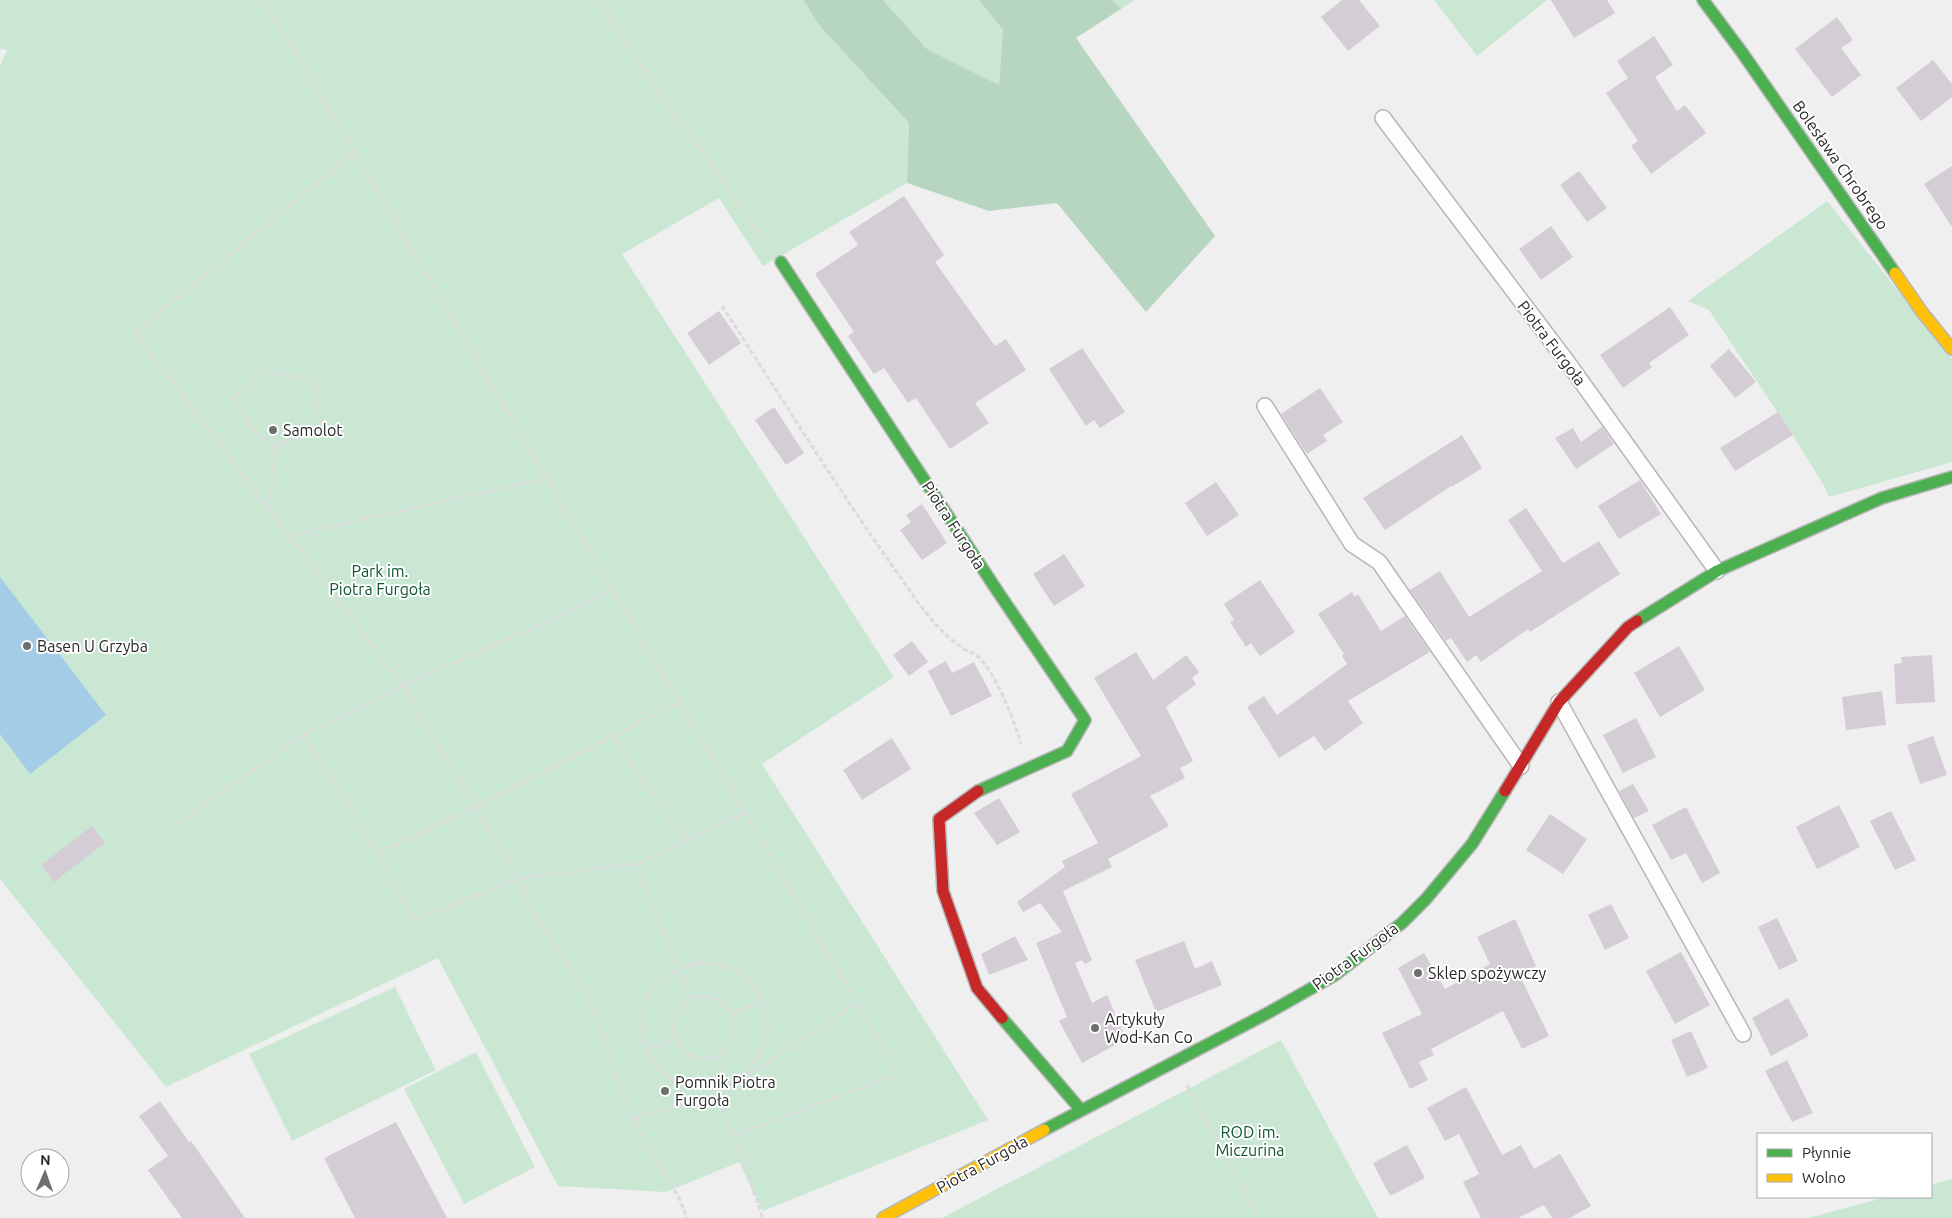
<svg xmlns="http://www.w3.org/2000/svg" width="1952" height="1218" font-family="Ubuntu,sans-serif">
<style>
.green{fill:#cae7d4}
.forest{fill:#b6d6c1}
.water{fill:#a3cce7}
.building{fill:#d5cdd6}
.lines{fill:none;stroke-linecap:round;stroke-linejoin:round}
.lane-casing{stroke:#b6b6b6;stroke-width:18}
.fast-casing{stroke:#b6b6b6;stroke-width:14}
.slow-casing{stroke:#b6b6b6;stroke-width:14}
.jam-casing{stroke:#b6b6b6;stroke-width:14}
.path{stroke:#dbdbdb;stroke-width:3;stroke-dasharray:5 2.5;stroke-linecap:butt}
.lane{stroke:#fdfdfd;stroke-width:15}
.fast{stroke:#4caf50;stroke-width:11}
.slow{stroke:#ffc107;stroke-width:11}
.jam{stroke:#c62828;stroke-width:11}
.poi-dot{fill:#6e6e6e;stroke:#fff;stroke-width:2}
.labels{text-anchor:middle;stroke-width:4;stroke-linejoin:round;paint-order:stroke}
.street-label{font-size:16px;fill:#282829;stroke:#fff}
.poi-label{font-size:16px;fill:#282829;stroke:#fff;text-anchor:start}
.park-label{font-size:16px;fill:#0e5431;stroke:#fff}
</style>
<rect width="100%" height="100%" fill="#efefef"/>
<path class="green" d="M 0,0 L 804,0 L 818,24 L 909,123 L 907,183 L 763,266 L 719,198 L 622,254 L 894,677 L 762,764 L 988,1120 L 763,1211 L 739,1162 L 666,1192 L 558,1186 L 438,958 L 166,1087 L 0,879 L 0,66 L 7,50 L 0,49 Z
M 883,0 L 979,0 L 1003,30 L 999,85 L 927,49 Z
M 1113,0 L 1135,0 L 1121,9 Z
M 1434,0 L 1547,0 L 1477,56 Z
M 1827,201 L 1952,359 L 1952,462 L 1829,497 L 1824,486 L 1793,435 L 1709,310 L 1688,301 Z
M 395,987 L 436,1070 L 292,1141 L 249,1054 Z
M 1281,1040 L 1378,1218 L 942,1218 Z
M 476,1052 L 535,1167 L 464,1204 L 404,1089 Z
M 1952,1179 L 1952,1218 L 1808,1218 L 1887,1197 L 1931,1197 L 1931,1185 Z"/>
<path class="forest" d="M 804,0 L 883,0 L 927,49 L 999,85 L 1003,30 L 979,0 L 1113,0 L 1121,9 L 1076,38 L 1215,236 L 1146,312 L 1057,203 L 989,211 L 907,183 L 909,123 L 818,24 Z"/>
<path class="water" d="M 0,577 L 106,715 L 30,774 L 0,734 Z"/>
<path class="building" d="M 1342,0 L 1359,0 L 1380,26 L 1348,51 L 1321,17 Z
M 1551,0 L 1607,0 L 1615,13 L 1574,38 Z
M 1837,17 L 1853,40 L 1841,48 L 1861,75 L 1832,97 L 1795,49 Z
M 1654,36 L 1673,65 L 1655,77 L 1677,111 L 1685,105 L 1706,133 L 1651,174 L 1631,146 L 1638,141 L 1606,93 L 1628,78 L 1617,61 Z
M 1933,60 L 1952,84 L 1952,97 L 1921,121 L 1896,88 Z
M 1952,166 L 1952,227 L 1924,184 Z
M 1579,171 L 1607,208 L 1587,222 L 1560,185 Z
M 904,196 L 944,255 L 935,262 L 995,346 L 1006,339 L 1026,370 L 975,403 L 989,423 L 950,449 L 916,398 L 908,403 L 884,368 L 874,374 L 848,336 L 854,332 L 815,274 L 858,245 L 849,232 Z
M 1551,226 L 1573,257 L 1541,280 L 1519,249 Z
M 1670,307 L 1689,335 L 1649,363 L 1652,367 L 1623,388 L 1600,355 Z
M 719,311 L 741,343 L 709,365 L 687,333 Z
M 1082,348 L 1125,412 L 1100,428 L 1094,420 L 1086,426 L 1049,369 Z
M 1729,349 L 1756,382 L 1735,398 L 1710,366 Z
M 1320,388 L 1343,422 L 1323,435 L 1327,441 L 1307,454 L 1281,414 Z
M 774,407 L 804,453 L 786,465 L 755,420 Z
M 1778,412 L 1793,435 L 1735,471 L 1720,448 Z
M 1602,427 L 1614,444 L 1576,469 L 1555,438 L 1573,428 L 1581,442 Z
M 1462,435 L 1482,468 L 1452,487 L 1451,486 L 1385,530 L 1363,498 Z
M 1640,480 L 1661,514 L 1619,539 L 1598,506 Z
M 1216,482 L 1239,515 L 1207,536 L 1185,503 Z
M 922,504 L 947,543 L 922,560 L 900,530 L 911,522 L 906,515 Z
M 1526,508 L 1563,563 L 1599,541 L 1620,574 L 1530,632 L 1528,629 L 1481,662 L 1476,655 L 1467,662 L 1451,638 L 1446,641 L 1410,590 L 1440,571 L 1469,617 L 1542,571 L 1508,520 Z
M 1064,554 L 1085,586 L 1054,606 L 1033,574 Z
M 1260,580 L 1295,632 L 1260,656 L 1251,643 L 1246,647 L 1230,622 L 1234,620 L 1224,604 Z
M 1352,592 L 1355,597 L 1358,594 L 1381,631 L 1405,616 L 1430,652 L 1348,701 L 1363,723 L 1325,751 L 1314,736 L 1279,758 L 1247,707 L 1264,696 L 1277,715 L 1347,664 L 1342,656 L 1344,654 L 1318,614 Z
M 912,641 L 928,662 L 909,676 L 893,655 Z
M 1679,646 L 1705,690 L 1660,717 L 1634,673 Z
M 1136,652 L 1153,680 L 1186,655 L 1199,672 L 1192,678 L 1196,684 L 1166,707 L 1193,761 L 1180,768 L 1185,778 L 1150,796 L 1169,826 L 1108,859 L 1112,867 L 1063,891 L 1092,960 L 1085,964 L 1082,960 L 1075,963 L 1092,1003 L 1107,995 L 1126,1039 L 1082,1063 L 1059,1021 L 1067,1017 L 1036,943 L 1062,932 L 1040,903 L 1023,912 L 1017,902 L 1065,867 L 1062,861 L 1098,843 L 1071,794 L 1141,756 L 1094,678 Z
M 1932,655 L 1935,702 L 1896,704 L 1894,664 L 1902,663 L 1901,657 Z
M 946,661 L 952,673 L 974,662 L 992,696 L 951,716 L 928,671 Z
M 1882,691 L 1886,725 L 1846,730 L 1842,697 Z
M 1636,718 L 1656,757 L 1623,773 L 1603,735 Z
M 1933,736 L 1947,775 L 1920,784 L 1907,745 Z
M 892,738 L 911,769 L 862,800 L 843,770 Z
M 1633,784 L 1649,811 L 1634,818 L 1619,791 Z
M 999,798 L 1020,832 L 997,845 L 974,813 Z
M 1839,805 L 1860,847 L 1817,869 L 1796,827 Z
M 1686,807 L 1720,873 L 1702,883 L 1686,853 L 1671,860 L 1652,825 Z
M 1891,811 L 1916,860 L 1895,870 L 1870,821 Z
M 1550,814 L 1587,839 L 1563,874 L 1526,850 Z
M 92,826 L 105,843 L 54,882 L 41,865 Z
M 1611,904 L 1629,938 L 1605,950 L 1588,915 Z
M 1777,918 L 1798,961 L 1779,970 L 1758,927 Z
M 1515,919 L 1536,966 L 1519,974 L 1549,1036 L 1522,1049 L 1503,1011 L 1431,1049 L 1434,1055 L 1419,1062 L 1428,1080 L 1410,1089 L 1382,1033 L 1422,1014 L 1398,968 L 1424,953 L 1445,989 L 1490,964 L 1477,937 Z
M 1015,936 L 1028,960 L 989,975 L 981,954 Z
M 1184,941 L 1195,969 L 1212,961 L 1222,985 L 1156,1012 L 1135,960 Z
M 1681,952 L 1710,1005 L 1675,1024 L 1646,971 Z
M 1788,998 L 1809,1036 L 1771,1056 L 1752,1018 Z
M 1691,1031 L 1708,1068 L 1687,1077 L 1671,1040 Z
M 1787,1060 L 1813,1113 L 1792,1122 L 1765,1071 Z
M 1466,1087 L 1502,1155 L 1521,1145 L 1534,1169 L 1560,1154 L 1591,1206 L 1570,1218 L 1552,1218 L 1544,1205 L 1518,1218 L 1481,1218 L 1463,1182 L 1479,1174 L 1459,1134 L 1445,1141 L 1427,1108 Z
M 160,1101 L 189,1142 L 191,1141 L 245,1218 L 182,1218 L 148,1170 L 168,1156 L 139,1116 Z
M 396,1122 L 447,1218 L 355,1218 L 324,1158 Z
M 1407,1145 L 1425,1178 L 1390,1196 L 1373,1163 Z"/>
<g class="lines">
<g class="lane-casing">
<path id="lane" d="M 1383,118 L 1568,363 L 1717,571
M 1265,406 L 1352,544 L 1379,562 L 1521,766
M 1559,702 L 1743,1034"/>
</g>
<g class="fast-casing">
<path id="fast" d="M 1703,0 L 1741,51 L 1895,273
M 781,262 L 998,592 L 1085,720 L 1067,751 L 978,791
M 1637,621 L 1717,571 L 1882,498 L 1952,477
M 1002,1018 L 1081,1110
M 1044,1130 L 1266,1014 L 1335,975 L 1402,923 L 1426,899 L 1472,844 L 1505,791"/>
</g>
<g class="slow-casing">
<path id="slow" d="M 1895,273 L 1922,312 L 1952,349
M 883,1218 L 1044,1130"/>
</g>
<g class="jam-casing">
<path id="jam" d="M 978,791 L 939,819 L 943,891 L 977,988 L 1002,1018
M 1505,791 L 1559,702 L 1628,627 L 1637,621"/>
</g>
<path class="path" d="M 264,0 L 857,1003 L 717,1096
M 599,0 L 674,113 L 766,241
M 354,152 L 135,333 L 403,686 L 475,807 L 679,702
M 722,306 C 783,400 842,496 908,588 C 922,609 940,632 961,647 C 966,651 973,652 977,656 C 995,671 1015,722 1021,744
M 265,371 L 314,380 L 321,430 L 276,445 L 252,430 L 233,398 Z
M 269,509 L 276,446
M 289,536 L 547,478
M 614,591 L 403,686 L 302,735 L 378,853 L 475,807 L 518,879 L 526,901 L 591,1003 L 632,1119 L 717,1096 L 734,1136 L 763,1218
M 613,736 L 686,840
M 178,823 L 302,735
M 378,853 L 413,921 L 518,879 L 635,864
M 698,963 C 711,963 722,965 734,970 C 758,982 774,1016 765,1041 C 761,1055 743,1083 728,1088 C 721,1090 710,1089 702,1088 C 658,1083 632,1049 645,1005 C 652,980 674,969 698,963 Z
M673 1027a31 31 0 1 1 62 0a31 31 0 1 1-62 0Z
M 691,999 L 635,864 L 745,813
M 733,1014 L 762,1000
M 646,1049 L 676,1039
M 717,1057 L 729,1088
M 1187,1085 L 1259,1218
M 632,1119 L 679,1198 L 687,1218
M 734,1136 L 897,1074 L 857,1003"/>
<use href="#lane" class="lane"/>
<use href="#fast" class="fast"/>
<use href="#slow" class="slow"/>
<use href="#jam" class="jam"/>
</g>
<g class="poi-dot">
<circle cx="273" cy="430" r="5"/>
<circle cx="27" cy="646" r="5"/>
<circle cx="1418" cy="973" r="5"/>
<circle cx="1095" cy="1028" r="5"/>
<circle cx="665" cy="1091" r="5"/>
</g>
<g class="labels">
<g class="street-label">
<text transform="translate(1841 165) rotate(55)" y="6">Bolesława Chrobrego</text>
<text transform="translate(1552 343) rotate(53)" y="6">Piotra Furgoła</text>
<text transform="translate(954 525) rotate(57)" y="6">Piotra Furgoła</text>
<text transform="translate(1355 956) rotate(-36)" y="6">Piotra Furgoła</text>
<text transform="translate(982 1164) rotate(-29)" y="6">Piotra Furgoła</text>
</g>
<g class="poi-label">
<text x="283" y="436">Samolot</text>
<text x="37" y="652">Basen U Grzyba</text>
<text x="1428" y="979">Sklep spożywczy</text>
<text x="1105" y="1025">Artykuły<tspan x="1105" dy="18">Wod-Kan Co</tspan></text>
<text x="675" y="1088">Pomnik Piotra<tspan x="675" dy="18">Furgoła</tspan></text>
</g>
<g class="park-label">
<text x="380" y="577">Park im.<tspan x="380" dy="18">Piotra Furgoła</tspan></text>
<text x="1250" y="1138">ROD im.<tspan x="1250" dy="18">Miczurina</tspan></text>
</g>
</g>
<rect x="1757" y="1133" width="175" height="65" fill="#ffffff" stroke="#a9a9a9"/>
<rect x="1767" y="1149" width="25" height="8" fill="#4caf50" stroke="#a9a9a9"/>
<text x="1802" y="1158" font-size="15" fill="#282829">Płynnie</text>
<rect x="1767" y="1174" width="25" height="8" fill="#ffc107" stroke="#a9a9a9"/>
<text x="1802" y="1183" font-size="15" fill="#282829">Wolno</text>
<g transform="translate(45 1173) rotate(2)"><circle r="24" fill="#ffffff" stroke="#a9a9a9"/>
<path d="M0-4L9 19L0 12L-9 19Z" fill="#6e6e6e"/>
<text y="-8" font-size="14" font-weight="bold" text-anchor="middle" fill="#282829">N</text>
</g>
</svg>
